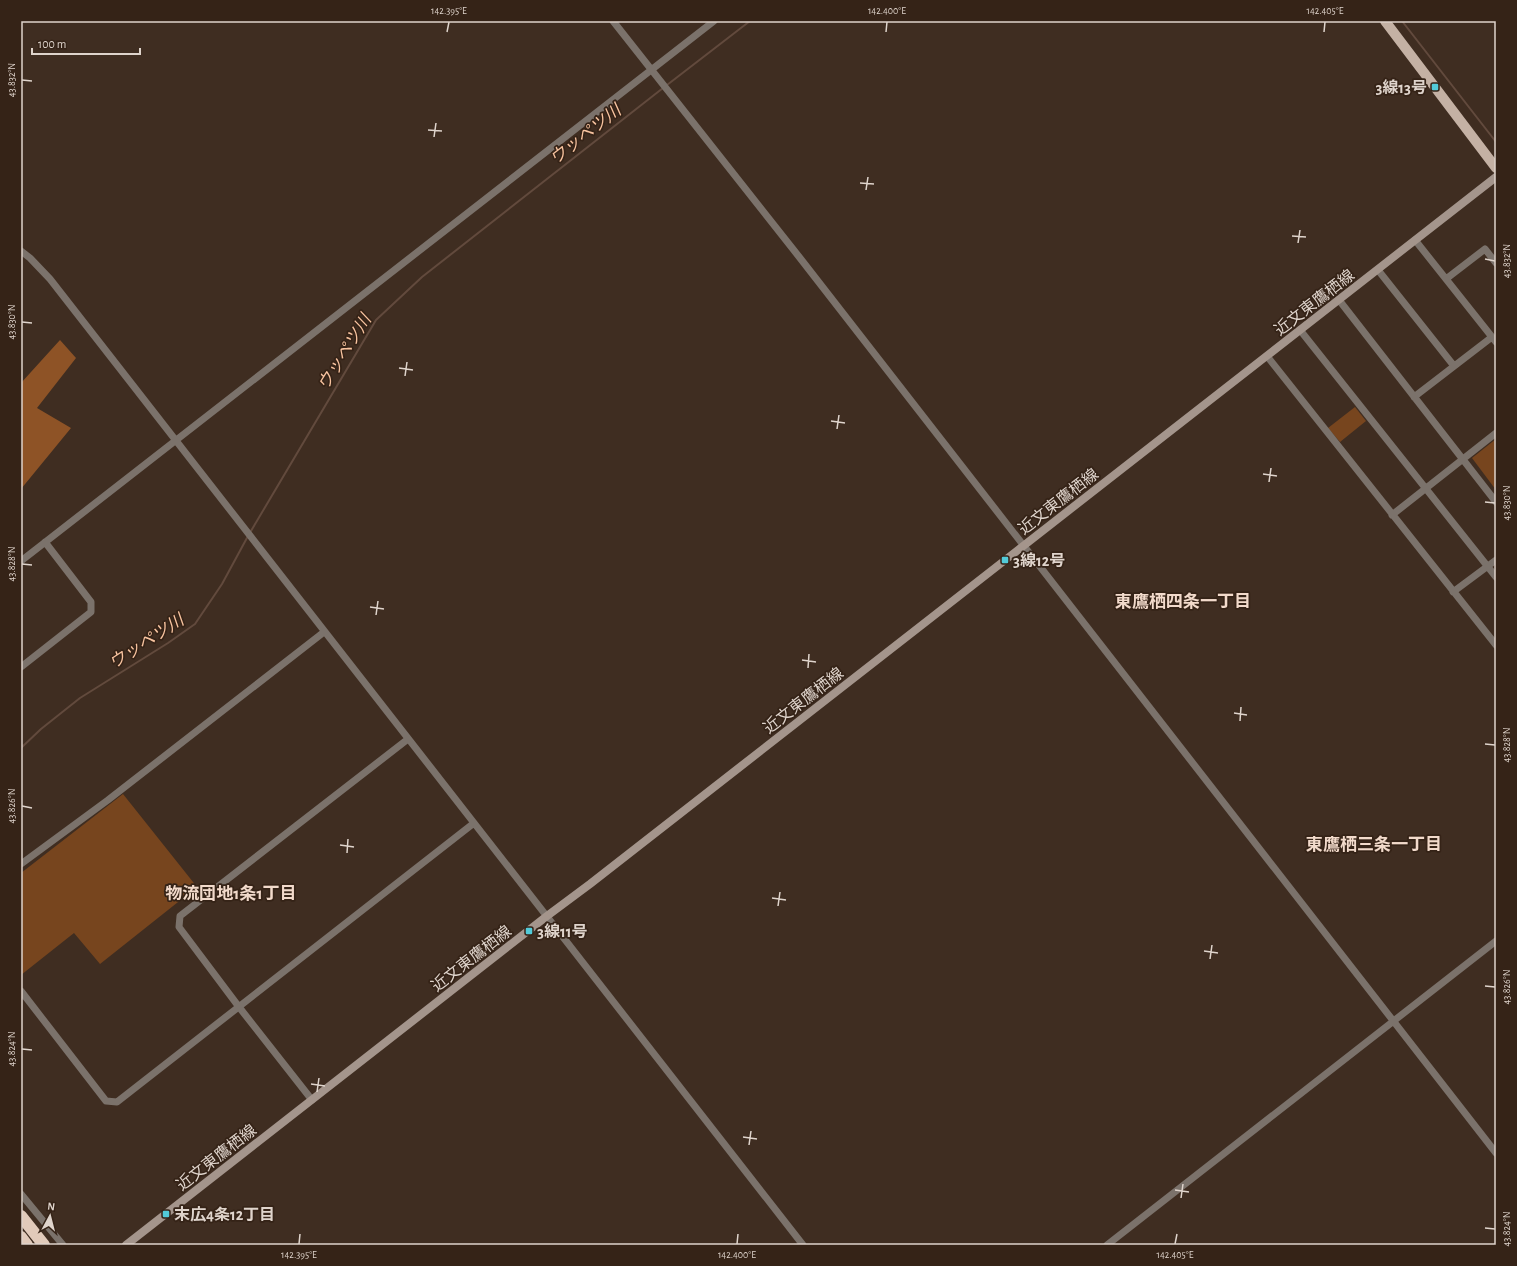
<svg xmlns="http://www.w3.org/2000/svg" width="1517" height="1266" font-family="'Alegreya Sans','Noto Sans JP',sans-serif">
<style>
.green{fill:#77451e}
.forest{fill:#8e5326}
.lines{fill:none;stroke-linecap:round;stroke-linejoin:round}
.stream{stroke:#624a3d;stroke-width:2}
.street{stroke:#7b726b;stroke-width:7}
.secondary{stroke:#a4958c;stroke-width:8}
.primary{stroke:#c4b1a4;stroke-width:10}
.highway{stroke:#e1caba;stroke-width:12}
.ticks{fill:none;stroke:#dfd4cc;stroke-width:1.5}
.poi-dot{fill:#52cbd9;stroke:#352317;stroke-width:1.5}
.labels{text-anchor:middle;stroke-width:3.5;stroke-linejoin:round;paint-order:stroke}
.poi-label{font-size:16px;font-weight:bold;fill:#dfd4cc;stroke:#352317;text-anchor:start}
.street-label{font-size:16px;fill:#dfd4cc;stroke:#352317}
.water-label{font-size:17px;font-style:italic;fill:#f9c4a0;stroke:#352317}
.neighbourhood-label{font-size:17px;font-weight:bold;fill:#f2dacb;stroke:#352317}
.neatline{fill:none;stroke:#dfd4cc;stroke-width:1.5}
.ticks-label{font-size:10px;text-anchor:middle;fill:#dfd4cc}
</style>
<rect width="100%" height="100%" fill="#3f2d21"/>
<path class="green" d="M 1355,407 L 1366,421 L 1340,442 L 1328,428 Z
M 1496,439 L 1496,490 L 1472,458 Z
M 123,794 L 197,887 L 100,964 L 74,933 L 21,975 L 21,873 Z"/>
<path class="forest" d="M 60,340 L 76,358 L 37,408 L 71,428 L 21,489 L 21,383 Z"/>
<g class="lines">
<path class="stream" d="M 1402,21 L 1496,142
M 667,85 L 750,21
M 21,748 L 41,729 L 80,698 L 168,643 L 195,624 L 222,584 L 248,536 L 376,320 L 422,277 L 663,88"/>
<path class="street" d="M 613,21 L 800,258 L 1496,1153
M 1415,240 L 1496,342
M 21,251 L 30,258 L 50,279 L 803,1245
M 1378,270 L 1454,366
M 1446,279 L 1485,249 L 1496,263
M 1339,300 L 1496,502
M 1300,330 L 1496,577
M 1267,356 L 1496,645
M 1414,397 L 1492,337
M 1392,515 L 1496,433
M 21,561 L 714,21
M 1453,592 L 1496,560
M 21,667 L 91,612 L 91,602 L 45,542
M 21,864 L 108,800 L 324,632
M 21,991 L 106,1101 L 117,1102 L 474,823
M 312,1100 L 239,1007 L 179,927 L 180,916 L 408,739
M 21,1194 L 63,1245
M 1107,1245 L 1496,941"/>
<path class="secondary" d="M 126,1245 L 547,916 L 590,884 L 1496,177"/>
<path class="primary" d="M 1385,21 L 1496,168"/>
<path class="highway" d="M 21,1216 L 44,1245
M 21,1237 L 27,1245"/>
</g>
<path class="ticks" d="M 447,32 L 449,22M 886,32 L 887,22M 1324,32 L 1325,22M 22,80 L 32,81M 428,130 L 442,131M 434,137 L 436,123M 860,183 L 874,184M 866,190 L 868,177M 1292,236 L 1306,237M 1298,243 L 1300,230M 1485,259 L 1495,261M 22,322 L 32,323M 399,368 L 413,370M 405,376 L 407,362M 831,421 L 845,423M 837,429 L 839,415M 1263,474 L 1277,476M 1269,482 L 1271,468M 1485,502 L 1495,503M 22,564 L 32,565M 370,607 L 384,609M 376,615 L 378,601M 802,660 L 816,662M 808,668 L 809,654M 1234,713 L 1247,715M 1240,721 L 1241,707M 1485,744 L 1495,745M 22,806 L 32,808M 340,845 L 354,847M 347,853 L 348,839M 772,898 L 786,900M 778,906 L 780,892M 1204,951 L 1218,953M 1210,959 L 1212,945M 1485,986 L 1495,987M 22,1049 L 32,1050M 311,1084 L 325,1086M 317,1092 L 319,1078M 743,1137 L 757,1139M 749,1145 L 751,1131M 1175,1190 L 1189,1192M 1181,1198 L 1183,1184M 1485,1228 L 1495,1229M 299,1244 L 300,1234M 737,1244 L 738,1234M 1175,1244 L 1177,1234"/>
<g class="poi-dot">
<rect x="1431" y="83" width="8" height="8" rx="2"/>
<rect x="1001" y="556" width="8" height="8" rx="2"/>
<rect x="525" y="927" width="8" height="8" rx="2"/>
<rect x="162" y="1210" width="8" height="8" rx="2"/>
</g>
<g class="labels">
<g class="poi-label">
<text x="1427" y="93" text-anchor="end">3線13号</text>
<text x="1013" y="566">3線12号</text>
<text x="537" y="937">3線11号</text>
<text x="174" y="1220">末広4条12丁目</text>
</g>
<g class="street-label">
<text transform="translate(1314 302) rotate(-38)" y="6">近文東鷹栖線</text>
<text transform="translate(1058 501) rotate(-38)" y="6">近文東鷹栖線</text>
<text transform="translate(803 700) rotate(-38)" y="6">近文東鷹栖線</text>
<text transform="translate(471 958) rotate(-38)" y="6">近文東鷹栖線</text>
<text transform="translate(216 1157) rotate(-38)" y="6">近文東鷹栖線</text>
</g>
<g class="water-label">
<text transform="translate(585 134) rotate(-38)" y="6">ウッペツ川</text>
<text transform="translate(344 352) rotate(-58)" y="6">ウッペツ川</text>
<text transform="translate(146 641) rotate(-33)" y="6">ウッペツ川</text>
</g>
<g class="neighbourhood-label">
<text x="1183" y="607">東鷹栖四条一丁目</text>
<text x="1374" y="850">東鷹栖三条一丁目</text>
<text x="231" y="899">物流団地1条1丁目</text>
</g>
</g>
<rect width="1517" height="1266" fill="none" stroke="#352317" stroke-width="44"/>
<g transform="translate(50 1216) rotate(7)" stroke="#352317" stroke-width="3" paint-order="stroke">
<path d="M0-3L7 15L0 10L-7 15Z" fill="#dfd4cc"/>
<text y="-6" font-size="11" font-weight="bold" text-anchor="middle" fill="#dfd4cc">N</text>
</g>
<path d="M32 48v6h108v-6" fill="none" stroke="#dfd4cc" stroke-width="2"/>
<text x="38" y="48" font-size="12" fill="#dfd4cc" stroke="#352317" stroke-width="3" paint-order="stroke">100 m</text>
<rect x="22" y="22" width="1473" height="1222" class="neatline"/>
<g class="ticks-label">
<text x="449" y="14">142.395°E</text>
<text x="887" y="14">142.400°E</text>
<text x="1325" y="14">142.405°E</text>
<text transform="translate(11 80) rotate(-90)" y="4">43.832°N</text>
<text transform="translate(1506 261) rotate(-90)" y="4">43.832°N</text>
<text transform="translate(11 322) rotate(-90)" y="4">43.830°N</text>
<text transform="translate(1506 503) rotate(-90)" y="4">43.830°N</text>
<text transform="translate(11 564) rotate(-90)" y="4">43.828°N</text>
<text transform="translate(1506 745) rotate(-90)" y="4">43.828°N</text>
<text transform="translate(11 806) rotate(-90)" y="4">43.826°N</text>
<text transform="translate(1506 987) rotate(-90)" y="4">43.826°N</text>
<text transform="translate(11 1049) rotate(-90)" y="4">43.824°N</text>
<text transform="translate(1506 1229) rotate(-90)" y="4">43.824°N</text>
<text x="299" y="1258">142.395°E</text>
<text x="737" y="1258">142.400°E</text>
<text x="1175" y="1258">142.405°E</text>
</g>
</svg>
